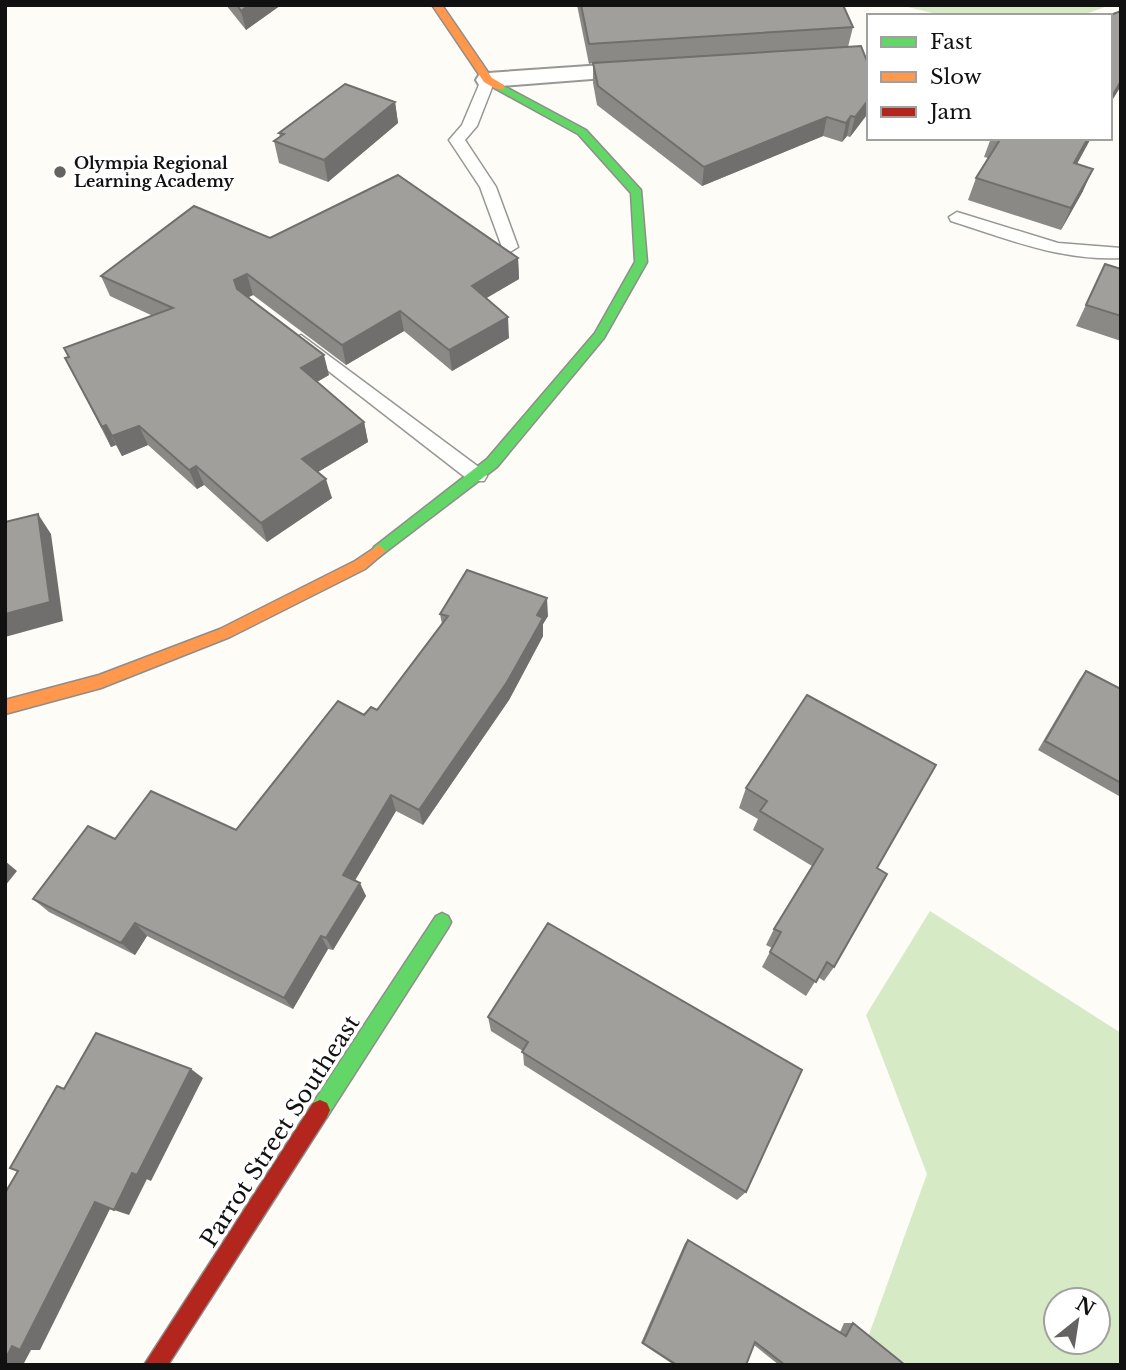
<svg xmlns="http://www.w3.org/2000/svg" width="1126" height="1370" font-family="'Libre Baskerville',serif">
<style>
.forest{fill:#d7eac6;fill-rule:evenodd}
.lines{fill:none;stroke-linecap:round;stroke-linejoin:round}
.lane-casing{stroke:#979795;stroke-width:3}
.street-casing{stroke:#979795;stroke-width:4}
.fast-casing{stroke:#8e8d8b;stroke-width:3}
.slow-casing{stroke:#8e8d8b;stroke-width:3}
.jam-casing{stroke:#8e8d8b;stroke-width:3}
.lane{fill:#fffffe;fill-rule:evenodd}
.street{fill:#fffffe;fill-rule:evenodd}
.fast{fill:#63d668;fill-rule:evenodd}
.slow{fill:#ff974d;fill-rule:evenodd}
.jam{fill:#b3261e;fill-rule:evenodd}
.wall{fill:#8a8986}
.shaded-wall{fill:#716f6d}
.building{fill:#a19f9c;stroke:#716f6d;stroke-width:2}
.poi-dot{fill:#646362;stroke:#fff;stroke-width:2.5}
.labels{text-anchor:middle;stroke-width:7;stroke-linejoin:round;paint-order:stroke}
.far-poi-label{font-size:16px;font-weight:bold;fill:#111;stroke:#fff;text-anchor:start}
.near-street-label{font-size:23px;fill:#111;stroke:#fff}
</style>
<rect width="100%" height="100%" fill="#fdfcf7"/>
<path class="forest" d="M 900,5 L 1107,5 L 1108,6 L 1080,16 L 944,16 Z
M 930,911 L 1121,1033 L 1121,1365 L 858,1365 L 927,1174 L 866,1015 ZM 1056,1300 L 1098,1300 L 1098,1342 L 1056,1342 Z"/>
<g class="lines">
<g class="lane-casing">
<path id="lane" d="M 488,76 L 495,80 L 477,126 L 465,140 L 496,187 L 518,247 L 510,252 L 502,247 L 480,187 L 449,140 L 462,125 L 481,80 Z
M 957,212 L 1058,243 L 1121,248 L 1121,258 C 1061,261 1007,239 951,221 L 949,217 Z
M 301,335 L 484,471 L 487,476 L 484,481 L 470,481 L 295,345 L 292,341 Z"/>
</g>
<g class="street-casing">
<path id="street" d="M 647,62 L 656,64 L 659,69 L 656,74 L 488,87 L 479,85 L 476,80 L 479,75 L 488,73 Z"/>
</g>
<g class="fast-casing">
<path id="fast" d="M 500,84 L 586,130 L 641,190 L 647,262 L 604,338 L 497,467 L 379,557 L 372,551 L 374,547 L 487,459 L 595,333 L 635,262 L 631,193 L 578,134 L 496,89 L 495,87 Z
M 442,913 L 448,916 L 451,922 L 448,928 L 327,1117 L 320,1120 L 313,1117 L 310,1110 L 313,1103 L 436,916 Z"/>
</g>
<g class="slow-casing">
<path id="slow" d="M 432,5 L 442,5 L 492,78 L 504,85 L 504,89 L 496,89 L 484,82 Z
M 379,545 L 386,551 L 365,569 L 230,637 L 101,688 L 5,714 L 5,700 L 99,675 L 220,629 L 355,561 Z"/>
</g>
<g class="jam-casing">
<path id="jam" d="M 320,1100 L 327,1103 L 330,1110 L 327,1117 L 168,1365 L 144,1365 L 313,1103 Z"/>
</g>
<use href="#lane" class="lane"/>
<use href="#street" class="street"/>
<use href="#fast" class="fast"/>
<use href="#slow" class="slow"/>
<use href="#jam" class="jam"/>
</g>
<path class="wall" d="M 226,5 L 281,5 L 246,30 Z
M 577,5 L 843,5 L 853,27 L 848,47 L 869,62 L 869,112 L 850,137 L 847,136 L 842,142 L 823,136 L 702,186 L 597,105 L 593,83 L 593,63 L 589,64 Z
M 395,102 L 398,123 L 328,182 L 279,163 L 274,141 L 280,137 L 279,133 Z
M 991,138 L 1091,138 L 1077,164 L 1083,191 L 1061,230 L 968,200 L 976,178 L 988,158 L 984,157 Z
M 270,238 L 518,258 L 519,279 L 486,298 L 509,338 L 452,371 L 404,331 L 346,365 L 253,295 L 248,297 L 329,375 L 317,382 L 364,422 L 368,442 L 318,472 L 332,498 L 267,542 L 204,485 L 197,489 L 148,445 L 122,456 L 116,445 L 111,447 L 65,358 L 153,316 L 110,296 L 101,276 Z
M 1105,264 L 1121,269 L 1121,341 L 1076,326 Z
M 440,614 L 548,616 L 543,624 L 543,636 L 509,700 L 423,825 L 396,811 L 355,880 L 366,896 L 333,950 L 328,949 L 293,1009 L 147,936 L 135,955 L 49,912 L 33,899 L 115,839 L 236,830 L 364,715 L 377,710 L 442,624 Z
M 1086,671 L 1121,689 L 1121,794 L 1119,796 L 1038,750 L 1079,680 Z
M 746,788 L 877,868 L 834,967 L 824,981 L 818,977 L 806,996 L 762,967 L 772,948 L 766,945 L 774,929 L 812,866 L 753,830 L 758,819 L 739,808 Z
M 548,923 L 746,1192 L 737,1200 L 524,1065 L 523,1051 L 491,1031 L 488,1017 Z
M 688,1240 L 840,1332 L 844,1323 L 853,1323 L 905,1365 L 779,1365 L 754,1345 L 746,1365 L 674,1365 L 641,1343 L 685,1243 Z"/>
<path class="shaded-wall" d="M 249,5 L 281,5 L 246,30 L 241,11 Z
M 1121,81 L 1121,86 L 1110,104 L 1110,100 Z
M 869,99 L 869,112 L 850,137 L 855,117 Z
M 395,102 L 398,123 L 328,182 L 324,160 Z
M 851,116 L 847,136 L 842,142 L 846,123 Z
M 827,117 L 823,136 L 702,186 L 704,167 Z
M 1088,138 L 1091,138 L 1065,185 L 1074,163 Z
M 1093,169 L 1083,191 L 1061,230 L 1071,208 Z
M 518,258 L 519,279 L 473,306 L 472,286 Z
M 247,274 L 253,295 L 241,301 L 234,280 Z
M 400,311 L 404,331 L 346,365 L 342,345 Z
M 508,317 L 509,338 L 452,371 L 449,350 Z
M 324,355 L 329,375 L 306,388 L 301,368 Z
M 364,422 L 368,442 L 308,478 L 302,459 Z
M 106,425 L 116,445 L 111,447 L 102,427 Z
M 139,426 L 148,445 L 122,456 L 112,436 Z
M 196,466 L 204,485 L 197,489 L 189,470 Z
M 326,479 L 332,498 L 267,542 L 261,523 Z
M 38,514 L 51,534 L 63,621 L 5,637 L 5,614 Z
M 547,598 L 548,616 L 543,624 L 543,636 L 509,700 L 423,825 L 419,810 Z
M 391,795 L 396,811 L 350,889 L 343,875 Z
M 5,861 L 17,871 L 5,886 Z
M 360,883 L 366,896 L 333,950 L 326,938 Z
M 135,923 L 147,936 L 135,955 L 121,943 Z
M 321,936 L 328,949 L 293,1009 L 284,998 Z
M 191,1069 L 203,1078 L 151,1181 L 137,1175 Z
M 132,1173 L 147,1179 L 129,1215 L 114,1210 Z
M 95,1202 L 111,1207 L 40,1350 L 31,1350 L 23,1365 L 5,1365 L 5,1360 L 12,1346 Z"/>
<path class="building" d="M 237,5 L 249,5 L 241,11 Z
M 581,5 L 843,5 L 853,27 L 589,44 Z
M 1121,11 L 1121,81 L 1110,100 L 1110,16 L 1108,16 Z
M 861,46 L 867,61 L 869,62 L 869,99 L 855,117 L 851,116 L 846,123 L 827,117 L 704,167 L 598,86 L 593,63 Z
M 345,84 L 395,102 L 324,160 L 274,141 L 284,134 L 279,133 Z
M 1001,138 L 1088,138 L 1074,163 L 1093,169 L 1071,208 L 976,178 Z
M 398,175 L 518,258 L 472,286 L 508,317 L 449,350 L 400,311 L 342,345 L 247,274 L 234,280 L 237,289 L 324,355 L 301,368 L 364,422 L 302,459 L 326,479 L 261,523 L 196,466 L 189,470 L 139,426 L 112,436 L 106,425 L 102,427 L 65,358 L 69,357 L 64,348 L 173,308 L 101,276 L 194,206 L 270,238 Z
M 1105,264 L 1121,269 L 1121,316 L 1086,305 Z
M 38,514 L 50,602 L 5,614 L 5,522 Z
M 467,570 L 547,598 L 537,615 L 543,618 L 507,682 L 419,810 L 391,795 L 343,875 L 360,883 L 326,938 L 321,936 L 284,998 L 135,923 L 121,943 L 33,899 L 88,826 L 115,839 L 151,791 L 236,830 L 338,701 L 364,715 L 371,707 L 377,710 L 448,616 L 440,614 Z
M 1086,671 L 1121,689 L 1121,783 L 1045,741 Z
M 807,695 L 936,765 L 877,868 L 887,874 L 834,967 L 827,962 L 816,982 L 770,952 L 781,932 L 774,929 L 823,849 L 760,811 L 767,801 L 746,788 Z
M 548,923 L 802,1070 L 746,1192 L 522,1052 L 528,1042 L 488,1017 Z
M 96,1033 L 191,1069 L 137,1175 L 132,1173 L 114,1210 L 95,1202 L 20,1350 L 12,1346 L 5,1360 L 5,1193 L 18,1171 L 10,1168 L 57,1086 L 64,1089 Z
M 688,1240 L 846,1336 L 853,1323 L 905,1365 L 785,1365 L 755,1342 L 746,1365 L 677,1365 L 643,1343 Z"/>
<circle class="poi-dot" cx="60" cy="172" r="7"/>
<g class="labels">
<g class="far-poi-label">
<text x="74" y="169">Olympia Regional<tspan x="74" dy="18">Learning Academy</tspan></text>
</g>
<g class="near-street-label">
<text transform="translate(280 1131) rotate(-57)" y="8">Parrot Street Southeast</text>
</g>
</g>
<rect width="1126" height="1370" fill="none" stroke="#111111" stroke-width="14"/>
<rect x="867" y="14" width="245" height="126" fill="#ffffff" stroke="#a0a0a0" stroke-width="2"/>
<rect x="881" y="37" width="35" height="10" fill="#63d668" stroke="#a0a0a0" stroke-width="2"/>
<text x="930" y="49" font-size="21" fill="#111111">Fast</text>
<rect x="881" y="72" width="35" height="10" fill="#ff974d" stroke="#a0a0a0" stroke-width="2"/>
<text x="930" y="84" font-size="21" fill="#111111">Slow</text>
<rect x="881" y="107" width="35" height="10" fill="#b3261e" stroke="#a0a0a0" stroke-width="2"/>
<text x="930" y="119" font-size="21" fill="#111111">Jam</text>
<g transform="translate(1077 1321) rotate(30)"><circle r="33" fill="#ffffff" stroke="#a0a0a0" stroke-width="2"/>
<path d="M0-5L12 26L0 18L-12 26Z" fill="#646362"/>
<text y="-10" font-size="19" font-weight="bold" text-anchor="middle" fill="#111111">N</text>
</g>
</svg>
